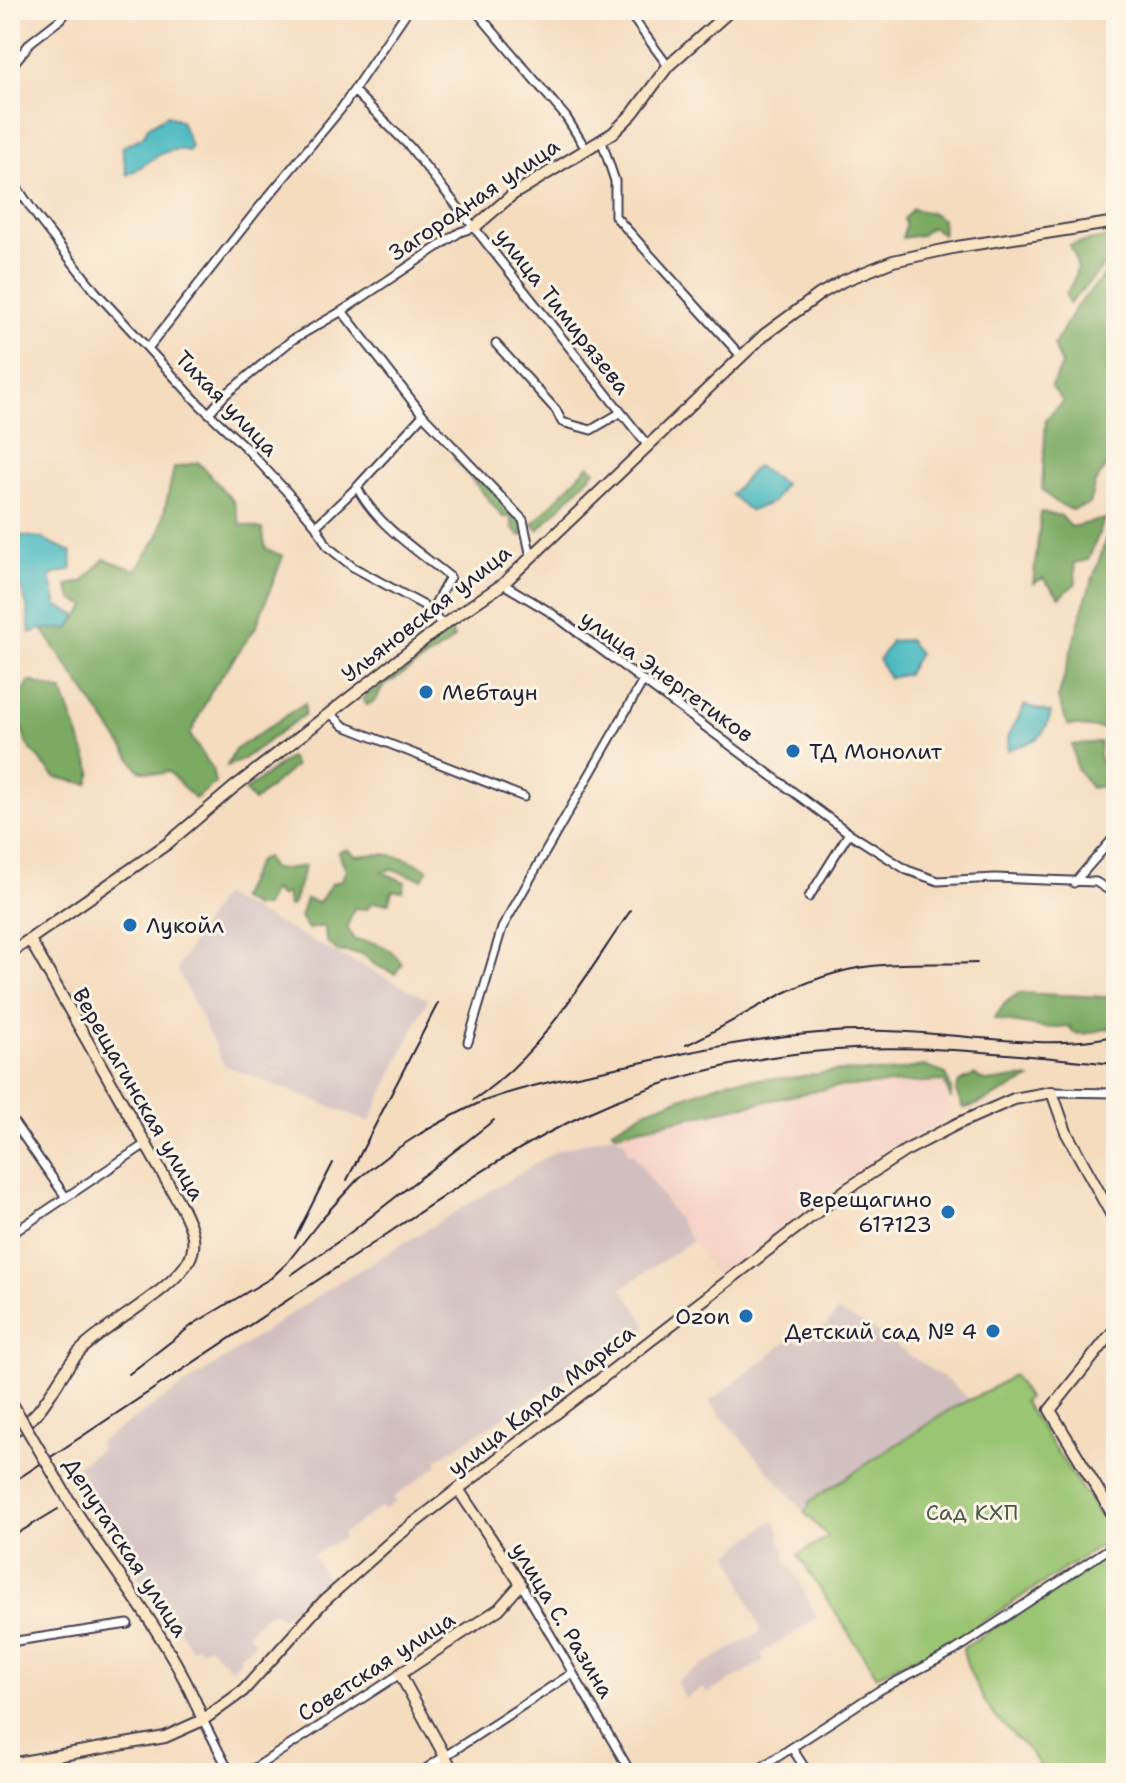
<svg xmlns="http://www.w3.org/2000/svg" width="1126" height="1783" font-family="'Shantell Sans',sans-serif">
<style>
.built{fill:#f6d1c5}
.industrial{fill:#d1bfbf}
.green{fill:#9ac572;stroke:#5e7456;stroke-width:2}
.forest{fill:#7baa64;stroke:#4e6650;stroke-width:2}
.water{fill:#4bbac1;stroke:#366e7e;stroke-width:2}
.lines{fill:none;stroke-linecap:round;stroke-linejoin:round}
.street-casing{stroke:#423e4f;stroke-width:11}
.secondary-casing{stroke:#423e4f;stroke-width:14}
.street{stroke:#fff;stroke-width:7}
.secondary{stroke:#fce5c4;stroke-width:10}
.rail{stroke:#22223b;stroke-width:2}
.secondary-bridge-casing{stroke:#423e4f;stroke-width:14;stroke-linecap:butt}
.secondary-bridge{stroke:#fce5c4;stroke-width:10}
.poi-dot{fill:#1f6fb2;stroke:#fcf5e5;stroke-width:3}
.labels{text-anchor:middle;stroke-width:6;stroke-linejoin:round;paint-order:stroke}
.street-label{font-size:22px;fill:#22223b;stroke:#fcf5e5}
.poi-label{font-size:22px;fill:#22223b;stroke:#fcf5e5;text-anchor:start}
.park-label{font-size:22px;fill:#4c5b4e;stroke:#fcf5e5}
</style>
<rect width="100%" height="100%" fill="#fcf5e5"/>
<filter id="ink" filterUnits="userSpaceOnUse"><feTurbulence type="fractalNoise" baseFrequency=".0125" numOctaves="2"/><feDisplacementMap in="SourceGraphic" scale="16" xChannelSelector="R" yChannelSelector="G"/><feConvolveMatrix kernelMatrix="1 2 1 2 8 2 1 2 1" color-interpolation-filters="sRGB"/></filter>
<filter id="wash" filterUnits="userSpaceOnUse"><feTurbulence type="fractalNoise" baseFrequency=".006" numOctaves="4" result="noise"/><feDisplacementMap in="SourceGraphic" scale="32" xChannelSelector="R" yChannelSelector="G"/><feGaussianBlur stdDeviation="1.8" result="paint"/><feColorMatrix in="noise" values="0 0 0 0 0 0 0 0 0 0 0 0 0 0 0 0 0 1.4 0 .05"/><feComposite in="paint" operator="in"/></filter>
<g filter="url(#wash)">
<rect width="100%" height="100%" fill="#f5dcbf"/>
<path class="built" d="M 943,1083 L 951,1108 L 944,1121 L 879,1158 L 835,1187 L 722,1273 L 714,1273 L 633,1153 L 628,1153 L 615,1134 L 834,1089 Z"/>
<path class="industrial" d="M 221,895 L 428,999 L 369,1122 L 224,1065 L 177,969 Z
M 615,1134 L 625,1142 L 628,1153 L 633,1153 L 692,1241 L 622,1288 L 647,1326 L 436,1460 L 438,1465 L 393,1498 L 396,1502 L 384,1510 L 381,1507 L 342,1534 L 344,1538 L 312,1555 L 330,1583 L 281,1617 L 273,1611 L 270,1615 L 267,1613 L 247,1634 L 256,1642 L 239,1656 L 240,1659 L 231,1668 L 208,1646 L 201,1650 L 197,1645 L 191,1649 L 164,1605 L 158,1608 L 144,1586 L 77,1466 L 101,1449 L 98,1443 L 328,1289 L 558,1150 Z
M 837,1311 L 869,1327 L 948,1381 L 970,1399 L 952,1408 L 809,1502 L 809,1507 L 804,1512 L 709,1402 L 793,1337 L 799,1343 L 825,1327 Z
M 773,1520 L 781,1532 L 779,1540 L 785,1548 L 785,1559 L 795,1573 L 817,1618 L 761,1654 L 764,1661 L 707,1694 L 703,1688 L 685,1698 L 676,1681 L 761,1631 L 730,1554 Z"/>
<path class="green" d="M 1013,1375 L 1028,1398 L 1023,1401 L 1114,1537 L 916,1665 L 910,1658 L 877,1676 L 798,1555 L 828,1537 L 804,1512 L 809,1507 L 809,1502 L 952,1408 L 988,1391 Z
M 1115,1548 L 1116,1773 L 1044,1773 C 1032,1749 1012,1736 995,1716 C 983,1701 965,1667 963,1648 Z"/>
<path class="forest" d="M 912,209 L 932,213 L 942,219 L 943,234 L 931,227 L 921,235 L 902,238 L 906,225 L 904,219 Z
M 1116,235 L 1116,253 L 1069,304 L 1066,294 C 1078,274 1081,266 1070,245 Z
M 1116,262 L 1116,451 L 1095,483 L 1089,504 L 1072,510 L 1055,502 L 1042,489 L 1046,419 L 1063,402 L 1051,386 L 1062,366 L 1054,345 L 1076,307 Z
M 459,456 L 518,518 L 524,535 L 520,536 L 513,529 L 511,517 L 503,517 L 454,458 Z
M 198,462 L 234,502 L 240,524 L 262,529 L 266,549 L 283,556 L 256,627 L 211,691 L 190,735 L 212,768 L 215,783 L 195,799 L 168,771 L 160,774 L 139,770 L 42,629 L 69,628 L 87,606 L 73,600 L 67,585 L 83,582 L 104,559 L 136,570 L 159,535 L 174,468 Z
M 589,465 L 595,471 L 538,530 L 533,524 Z
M 1116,511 L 1116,716 L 1108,729 L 1068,725 L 1058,699 L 1084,604 Z
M 1041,512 L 1061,516 L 1071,527 L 1105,519 L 1088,560 L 1074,563 L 1076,583 L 1060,597 L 1043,578 L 1033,584 Z
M 450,629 L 454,637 L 449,643 L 383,687 L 375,701 L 367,705 L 362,699 Z
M 30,681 L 62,691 L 92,772 L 88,784 L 55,777 L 27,745 L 14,704 Z
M 305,703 L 305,714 L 240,761 L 227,766 L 235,750 Z
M 1100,742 L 1099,756 L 1111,785 L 1091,788 L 1077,769 L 1072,745 Z
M 290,757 L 295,766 L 254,801 L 245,791 Z
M 347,849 L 356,856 C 386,852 401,854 428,869 L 422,879 L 391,869 L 382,872 L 405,882 L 403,891 L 392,891 L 389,903 L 371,903 L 367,909 L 354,908 L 347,927 L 354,940 C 376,942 390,945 402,964 L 395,974 L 375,965 L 362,954 L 338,951 L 326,941 L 325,926 L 308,929 L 300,917 L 306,899 L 319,903 L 331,884 L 342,880 L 346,869 L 338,852 Z
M 266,857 L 271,868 L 279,870 L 305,866 L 292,905 L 288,907 L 286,893 L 280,897 L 273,890 L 265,907 L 254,907 L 239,898 L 258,861 Z
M 1019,993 L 1106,997 L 1116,1000 L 1116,1027 L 1084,1034 L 1074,1033 L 1069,1026 L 1046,1028 L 994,1019 L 1005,1003 Z
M 924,1066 L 946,1074 L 951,1089 L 951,1099 L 944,1081 L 834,1087 L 616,1133 L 612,1130 L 647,1110 L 731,1080 L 793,1078 L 835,1071 L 889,1072 Z
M 975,1075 C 990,1090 1011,1073 1030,1079 L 974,1106 L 963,1108 L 956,1092 L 959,1082 Z"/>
<path class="water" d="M 167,115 L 181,121 L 191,146 L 189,151 C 162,144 149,165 127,175 L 122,147 L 143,137 L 148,127 Z
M 756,466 L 784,484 L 773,502 L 750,511 L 731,495 Z
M 10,534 L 41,538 L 71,552 L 72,569 L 50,576 L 57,606 L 77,615 L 69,629 L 42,629 L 30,633 L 27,606 L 18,580 L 10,589 Z
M 908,640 L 919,653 L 907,674 L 889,678 L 879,660 L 891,641 Z
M 1025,705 L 1051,713 C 1043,742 1035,740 1008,750 L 1008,737 Z"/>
</g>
<g filter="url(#ink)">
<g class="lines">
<g class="street-casing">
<path id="street" d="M 475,10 L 566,117 L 586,149
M 627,10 L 668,66
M 10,68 L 31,42 L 62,18 L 68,10
M 354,91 L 410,147 L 648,446
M 602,142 L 615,181 L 615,216 L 741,356
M 10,177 L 38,218 L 95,291 L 200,405 L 245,447 L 288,493 L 316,526 L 328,547 L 353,567 L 423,605 L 443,625
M 342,311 L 423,415 L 523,520 L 531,557
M 496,344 L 556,410 L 562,422 L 591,430 L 620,413
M 149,347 L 257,210 L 341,109 L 408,10
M 209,413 L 226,394 L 292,340 L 342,311 L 460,232 L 475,227
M 357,487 C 376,525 418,551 450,577 L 431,611
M 316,526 L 357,487 L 423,415
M 503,584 L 550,612 L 849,833 L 907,870 L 938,881 L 995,878 L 1096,882 L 1116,895
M 330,713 L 344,726 L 524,797
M 1074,883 L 1116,835
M 809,897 L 849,833
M 468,1042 L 502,928 L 643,681
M 1052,1092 L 1116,1093
M 10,1117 L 65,1196
M 10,1235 L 147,1143
M 521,1584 L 631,1773
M 10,1642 L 128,1624
M 203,1720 L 230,1773
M 792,1748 L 808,1773
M 247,1773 L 400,1674
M 419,1773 L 571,1674
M 753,1773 L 880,1690 L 954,1651 L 1116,1544"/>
</g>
<g class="secondary-casing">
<path id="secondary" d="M 475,227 L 512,195 L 613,133 L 633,113 L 668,66 L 731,10
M 10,953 L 167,844 L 233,788 L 330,713 L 443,625 L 503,584 L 764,335 L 820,294 L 843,281 L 893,261 L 957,247 L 1116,222
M 1116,1328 L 1050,1410 L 1116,1520
M 10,1432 C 46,1418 56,1376 81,1350 C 109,1322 172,1291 189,1260 C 199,1242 190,1224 182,1208 L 30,940
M 73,1507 C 118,1578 172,1641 203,1720
M 10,1764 L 165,1737 L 203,1720 L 243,1691 L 323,1602 L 396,1537 L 847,1189 L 905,1151 L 957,1124 L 1014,1099 L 1052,1092 L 1066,1132 L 1116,1223
M 454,1773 L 400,1674 L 499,1609 L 521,1584 L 458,1489"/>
</g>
<use href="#street" class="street"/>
<use href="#secondary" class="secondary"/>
<path class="rail" d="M 686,1045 C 736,1022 781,988 836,973 C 880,960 931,965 977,963
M 473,1100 C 542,1055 585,976 631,910
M 420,1134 C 439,1123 459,1112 479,1103 C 530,1083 585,1075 639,1063 C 720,1045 801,1029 886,1031 C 956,1032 1050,1053 1116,1035
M 347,1180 L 438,1003
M 295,1238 L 333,1163
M 291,1275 L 346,1236 L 494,1120
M 129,1374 L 195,1323 L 271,1278 L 287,1263 L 323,1217 L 359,1178 L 395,1150 L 429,1128
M 10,1484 C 117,1412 225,1341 333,1270 C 417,1215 499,1154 590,1112 C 647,1086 711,1067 772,1057 C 887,1038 1002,1054 1116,1064
M 10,1538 L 58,1509"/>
<g class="secondary-bridge-casing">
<path id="secondary-bridge" d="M 10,1400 L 73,1507"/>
</g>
<use href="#secondary-bridge" class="secondary-bridge"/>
</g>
</g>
<g class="poi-dot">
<circle cx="426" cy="692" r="8"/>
<circle cx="793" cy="751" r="8"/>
<circle cx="130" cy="925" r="8"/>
<circle cx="948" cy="1212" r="8"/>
<circle cx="746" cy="1316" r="8"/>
<circle cx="993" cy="1331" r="8"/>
</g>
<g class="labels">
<g class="street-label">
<text transform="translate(474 199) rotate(-34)" y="8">Загородная улица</text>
<text transform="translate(563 311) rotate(52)" y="8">улица Тимирязева</text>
<text transform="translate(227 403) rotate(46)" y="8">Тихая улица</text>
<text transform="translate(426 613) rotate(-38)" y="8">Ульяновская улица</text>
<text transform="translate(667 676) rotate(36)" y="8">улица Энергетиков</text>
<text transform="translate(139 1094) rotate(60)" y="8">Верещагинская улица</text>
<text transform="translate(541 1400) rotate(-38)" y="8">улица Карла Маркса</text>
<text transform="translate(126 1547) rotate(57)" y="8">Депутатская улица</text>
<text transform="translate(563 1620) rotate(59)" y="8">улица С. Разина</text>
<text transform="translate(376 1666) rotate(-33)" y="8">Советская улица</text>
</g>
<g class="poi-label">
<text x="442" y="700">Мебтаун</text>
<text x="809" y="759">ТД Монолит</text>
<text x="146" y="933">Лукойл</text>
<text x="932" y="1207" text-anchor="end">Верещагино<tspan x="932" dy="25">617123</tspan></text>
<text x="730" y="1324" text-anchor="end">Ozon</text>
<text x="977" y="1339" text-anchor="end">Детский сад № 4</text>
</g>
<g class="park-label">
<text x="972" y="1520">Сад КХП</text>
</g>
</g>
<rect width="1126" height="1783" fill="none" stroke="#fcf5e5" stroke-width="40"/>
</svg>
